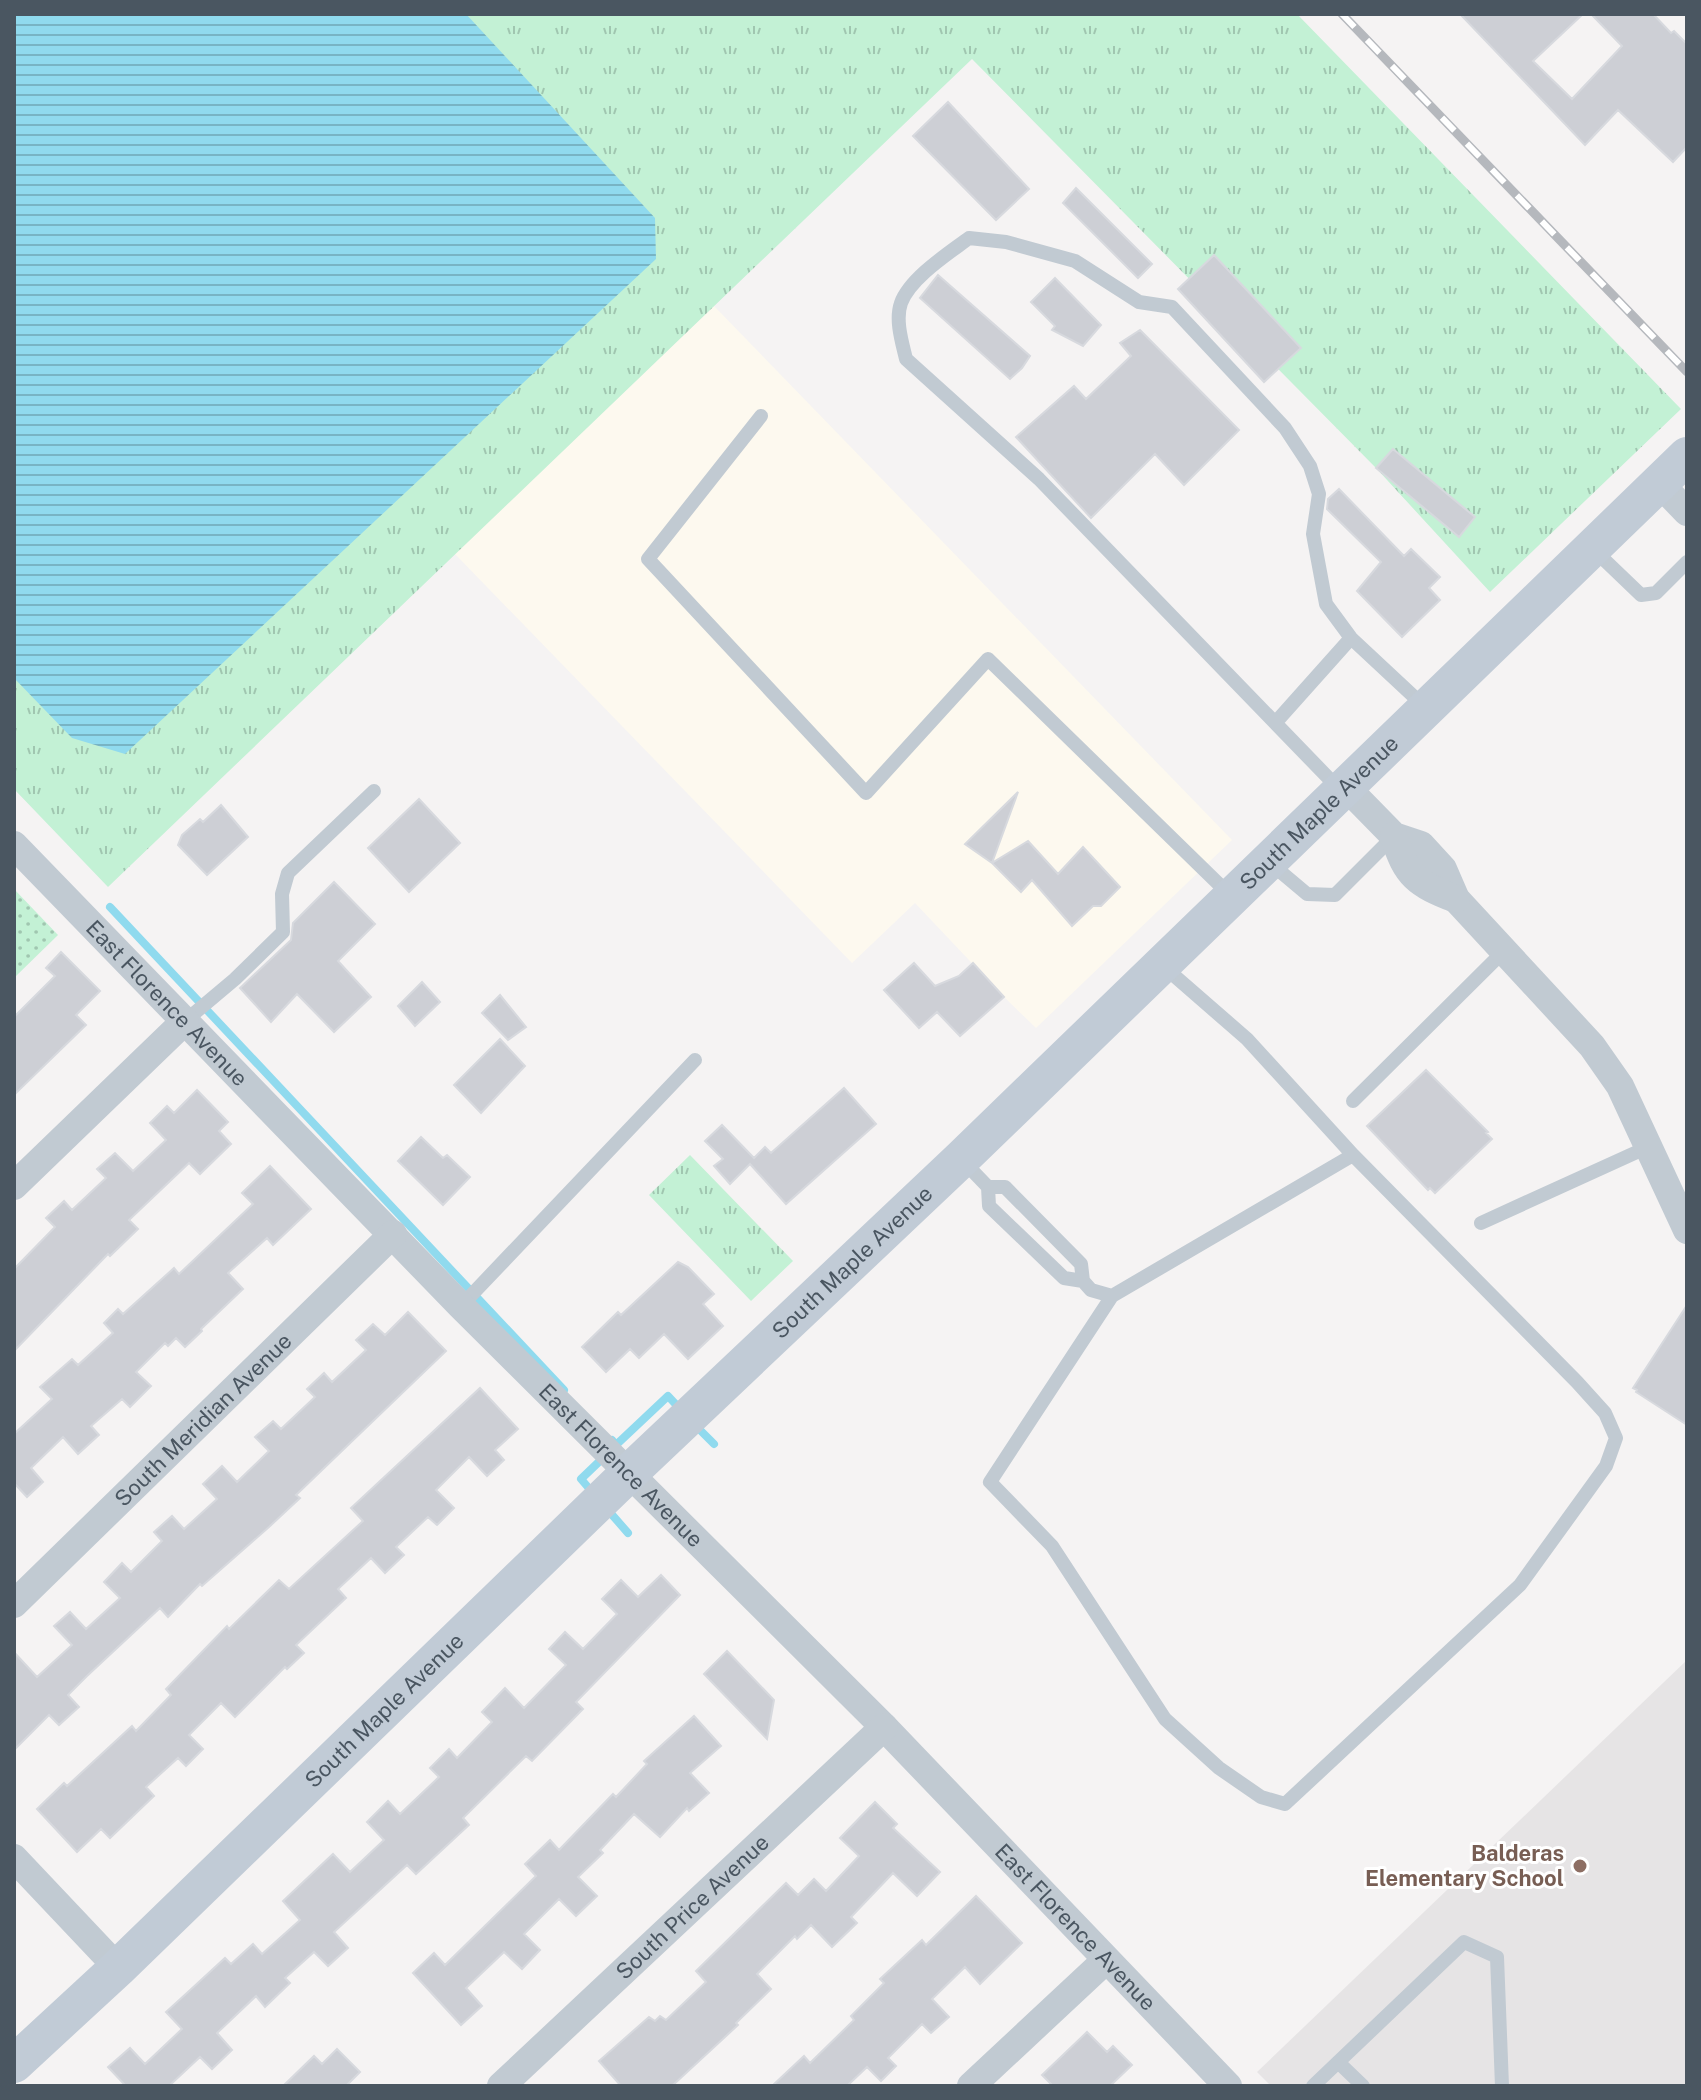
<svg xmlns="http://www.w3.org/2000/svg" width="1701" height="2100" font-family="'Public Sans',sans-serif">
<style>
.commercial{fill:#fdf9ef}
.education{fill:#e6e4e5}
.grass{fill:url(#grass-tufts)}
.park{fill:url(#park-dots)}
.water{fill:url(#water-rules)}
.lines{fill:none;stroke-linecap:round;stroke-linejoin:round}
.stream{stroke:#90daee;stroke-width:8}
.building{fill:#cdcfd5;stroke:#d7d9de;stroke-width:2}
.lane{stroke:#c1cad2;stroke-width:14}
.street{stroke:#c1cad2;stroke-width:28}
.secondary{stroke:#c1cbd6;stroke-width:38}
.rail-casing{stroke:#b5b8bd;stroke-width:9}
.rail{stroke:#fff;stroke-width:6;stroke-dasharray:18;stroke-linecap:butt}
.education-dot{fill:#8d6e63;stroke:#fff;stroke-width:3}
.labels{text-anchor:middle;stroke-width:6;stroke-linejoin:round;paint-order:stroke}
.street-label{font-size:22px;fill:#4a5661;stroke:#fff}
.education-label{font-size:22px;font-weight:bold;fill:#785e54;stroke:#fff;text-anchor:end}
</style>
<defs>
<pattern id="grass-tufts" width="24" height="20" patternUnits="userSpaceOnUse" patternTransform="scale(2)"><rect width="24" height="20" fill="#c3f1d5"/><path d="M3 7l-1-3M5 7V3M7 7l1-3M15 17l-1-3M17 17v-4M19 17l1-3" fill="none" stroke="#a0c6b0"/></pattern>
<pattern id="park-dots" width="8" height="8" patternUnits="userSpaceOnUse" patternTransform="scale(2)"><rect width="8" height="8" fill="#c3f1d5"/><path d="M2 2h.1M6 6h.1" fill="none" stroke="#a0c6b0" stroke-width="1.8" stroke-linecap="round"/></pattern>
<pattern id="water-rules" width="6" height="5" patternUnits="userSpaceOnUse" patternTransform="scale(2)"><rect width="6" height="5" fill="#90daee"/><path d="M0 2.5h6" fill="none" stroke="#78b4c4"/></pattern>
</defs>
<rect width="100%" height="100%" fill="#f5f3f3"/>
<path class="commercial" d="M 714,306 L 1232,840 L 1036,1028 L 1004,997 L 915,903 L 852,963 L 455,554 Z"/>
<path class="education" d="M 1687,1660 L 1687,2086 L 1271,2086 L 1257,2072 Z"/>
<path class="grass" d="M 14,14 L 1297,14 L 1681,409 L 1490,592 L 1376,468 L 972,59 L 108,887 L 14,789 Z
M 690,1155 L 793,1261 L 751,1301 L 649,1195 Z"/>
<path class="park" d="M 14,889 L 58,935 L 14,978 Z"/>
<path class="water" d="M 14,14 L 466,14 L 655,218 L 656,259 L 125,754 L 72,738 L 14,678 Z"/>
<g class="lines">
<path class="stream" d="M 110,907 L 564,1390
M 694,1424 L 714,1444
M 612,1440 L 616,1445 L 668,1396 L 682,1411
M 593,1493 L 581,1479 L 604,1457
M 607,1509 L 628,1533"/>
</g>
<path class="building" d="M 1460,14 L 1583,14 L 1533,61 L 1572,99 L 1622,46 L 1591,14 L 1653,14 L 1671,33 L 1674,31 L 1687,44 L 1687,147 L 1673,162 L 1618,110 L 1585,145 Z
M 948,102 L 1029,189 L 996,220 L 913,136 Z
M 1076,188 L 1152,264 L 1138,278 L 1063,203 Z
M 1214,255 L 1301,348 L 1264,382 L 1178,289 Z
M 938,275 L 1030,356 L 1022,368 L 1010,379 L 920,298 Z
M 1055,278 L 1101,325 L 1083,346 L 1052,330 L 1055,326 L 1031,302 Z
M 1140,330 L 1239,430 L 1184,485 L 1155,454 L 1091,518 L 1016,437 L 1074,386 L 1086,399 L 1131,356 L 1120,343 Z
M 1393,449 L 1475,517 L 1459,537 L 1376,468 Z
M 1339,489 L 1404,556 L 1411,549 L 1440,577 L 1429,588 L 1440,600 L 1402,637 L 1357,591 L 1381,562 L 1327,509 L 1328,499 Z
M 1018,792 L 992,863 L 965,844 Z
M 419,799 L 460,843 L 409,892 L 368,848 Z
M 221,805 L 248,837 L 207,875 L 178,845 L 182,835 L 200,819 L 203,822 Z
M 1028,841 L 1058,874 L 1083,847 L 1120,887 L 1101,906 L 1093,906 L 1072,926 L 1032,880 L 1021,892 L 992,863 Z
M 334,882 L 375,924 L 338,961 L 371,997 L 334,1032 L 297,994 L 271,1022 L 240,988 L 291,940 L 293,923 Z
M 61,952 L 100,991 L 76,1015 L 86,1025 L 14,1095 L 14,1017 L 55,976 L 46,968 Z
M 914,963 L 935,986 L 959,976 L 973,963 L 1004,997 L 960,1036 L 937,1012 L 919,1028 L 884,990 Z
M 422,982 L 440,1002 L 415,1026 L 398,1006 Z
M 500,995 L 526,1027 L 508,1040 L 482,1013 Z
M 500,1039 L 525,1066 L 481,1113 L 454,1085 Z
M 1426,1070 L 1488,1132 L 1486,1133 L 1492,1139 L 1435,1193 L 1430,1188 L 1428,1190 L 1367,1126 Z
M 844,1088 L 876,1124 L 786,1204 L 750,1164 L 730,1184 L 714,1166 L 723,1159 L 705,1141 L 722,1125 L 754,1158 L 765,1147 L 771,1153 Z
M 197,1090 L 228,1122 L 219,1131 L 231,1144 L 200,1174 L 189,1163 L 129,1220 L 138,1229 L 110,1256 L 108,1254 L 14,1351 L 14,1269 L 55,1227 L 46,1218 L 64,1201 L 72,1210 L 106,1178 L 97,1169 L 115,1153 L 133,1171 L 166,1140 L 150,1123 L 167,1106 L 174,1113 Z
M 421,1137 L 443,1158 L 447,1155 L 470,1177 L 443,1205 L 398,1161 Z
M 270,1166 L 311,1209 L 273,1245 L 267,1238 L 228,1273 L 243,1289 L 201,1329 L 202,1331 L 185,1347 L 176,1338 L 168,1346 L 165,1343 L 136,1372 L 151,1386 L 130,1407 L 122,1399 L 91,1426 L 99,1435 L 78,1454 L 63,1437 L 31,1468 L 43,1482 L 27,1497 L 14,1483 L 14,1434 L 52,1399 L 40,1387 L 72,1359 L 78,1365 L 113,1333 L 104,1323 L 118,1309 L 123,1314 L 174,1268 L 179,1274 L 253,1204 L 242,1193 Z
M 678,1262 L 688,1267 L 714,1294 L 703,1304 L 723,1326 L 688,1359 L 664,1334 L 639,1358 L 630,1349 L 606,1372 L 582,1347 L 618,1312 L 621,1315 Z
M 1687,1305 L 1687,1425 L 1636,1392 L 1637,1390 L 1633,1388 Z
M 408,1312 L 446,1351 L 296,1495 L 300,1498 L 269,1527 L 202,1586 L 200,1584 L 168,1617 L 160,1608 L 87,1676 L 68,1695 L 79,1707 L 59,1725 L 49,1715 L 14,1750 L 14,1652 L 37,1677 L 72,1645 L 54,1626 L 70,1612 L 86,1629 L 120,1598 L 104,1582 L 122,1563 L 131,1572 L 162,1541 L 154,1532 L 172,1516 L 184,1529 L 217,1499 L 203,1484 L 222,1466 L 237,1482 L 269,1451 L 255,1437 L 273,1421 L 281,1429 L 315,1397 L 307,1389 L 324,1373 L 332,1382 L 366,1350 L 356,1340 L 373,1324 L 385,1335 Z
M 480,1388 L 518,1429 L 495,1450 L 504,1460 L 487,1476 L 469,1457 L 436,1490 L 454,1508 L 437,1525 L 428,1517 L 396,1547 L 404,1555 L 385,1573 L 371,1558 L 338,1589 L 346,1598 L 296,1645 L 304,1653 L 287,1669 L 285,1667 L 235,1717 L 221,1703 L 189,1735 L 203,1749 L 186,1766 L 178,1758 L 146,1787 L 154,1796 L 110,1838 L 101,1829 L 77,1852 L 37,1809 L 64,1783 L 67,1786 L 132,1726 L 136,1731 L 171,1695 L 166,1689 L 227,1626 L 229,1629 L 279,1580 L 289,1589 L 363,1521 L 351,1508 Z
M 661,1575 L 680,1595 L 576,1702 L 583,1709 L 532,1761 L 526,1756 L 463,1818 L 469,1825 L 416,1874 L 407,1865 L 334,1932 L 348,1948 L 328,1966 L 314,1952 L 285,1978 L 290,1983 L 265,2007 L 256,1996 L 217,2033 L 232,2050 L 212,2069 L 200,2057 L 169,2086 L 122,2086 L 124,2084 L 108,2067 L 130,2048 L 145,2064 L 182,2029 L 166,2012 L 188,1992 L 225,1958 L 231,1964 L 253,1944 L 262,1954 L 300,1920 L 283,1901 L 333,1854 L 350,1872 L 384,1840 L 367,1822 L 388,1801 L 400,1814 L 439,1777 L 430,1768 L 449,1749 L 457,1758 L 492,1722 L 482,1712 L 505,1688 L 524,1708 L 566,1665 L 549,1649 L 565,1632 L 583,1649 L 617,1614 L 602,1599 L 621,1580 L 638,1597 Z
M 727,1651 L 774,1700 L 767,1739 L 704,1674 Z
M 694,1716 L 721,1746 L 690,1773 L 709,1793 L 689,1811 L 687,1808 L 660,1837 L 634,1814 L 600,1850 L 603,1853 L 578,1877 L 597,1896 L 576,1916 L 559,1899 L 524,1934 L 540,1950 L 522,1969 L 504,1952 L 466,1988 L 482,2006 L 461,2025 L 413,1973 L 434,1953 L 445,1965 L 536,1876 L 525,1864 L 550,1840 L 559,1850 L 613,1794 L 616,1797 L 647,1764 L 644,1761 Z
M 875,1802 L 897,1824 L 893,1828 L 940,1872 L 917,1896 L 893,1873 L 851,1917 L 857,1923 L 832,1947 L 811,1925 L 797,1939 L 795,1936 L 757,1974 L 771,1989 L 736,2023 L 738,2025 L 672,2086 L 621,2086 L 599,2061 L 649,2017 L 655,2021 L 660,2016 L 666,2020 L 706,1982 L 696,1971 L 786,1883 L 798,1895 L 814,1879 L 826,1891 L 859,1856 L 840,1838 Z
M 976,1896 L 1022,1943 L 980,1984 L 965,1967 L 932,1999 L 949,2017 L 931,2033 L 922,2024 L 888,2058 L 896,2066 L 881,2081 L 867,2067 L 847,2086 L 772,2086 L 804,2056 L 810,2063 L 854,2020 L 851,2016 L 884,1983 L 880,1979 L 922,1940 L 926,1945 Z
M 1087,2032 L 1107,2052 L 1113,2046 L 1132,2065 L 1110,2086 L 1053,2086 L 1042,2075 Z
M 337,2049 L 360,2072 L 346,2086 L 283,2086 L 314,2056 L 322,2064 Z"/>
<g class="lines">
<path class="lane" d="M 761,416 L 648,559 L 866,793 L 988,659 L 1232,897
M 1592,548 L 1641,595 L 1656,593 L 1687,562
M 1276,722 L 1351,638
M 1341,791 L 1039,479 L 906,359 C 902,342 895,320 901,303 C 910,278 949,253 969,238 L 1006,242 L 1075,261 L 1139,302 L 1172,307 L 1285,428 L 1310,466 L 1319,494 L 1313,534 L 1326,604 L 1351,638 L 1425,707
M 1269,862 L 1307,894 L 1335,895 L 1394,836
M 185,1021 L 235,979 L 283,932 L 282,894 L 288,873 L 374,791
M 1353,1101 L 1504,951
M 963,1161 L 988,1187 L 989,1206 L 1064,1278 L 1083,1281 L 1091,1290 L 1112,1296 L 1353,1155
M 988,1187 L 1005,1187 L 1081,1264 L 1083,1281
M 1481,1223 L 1648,1147
M 1112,1296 L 990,1482 L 1052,1546 L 1165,1719 L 1219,1768 L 1261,1797 L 1285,1804 L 1520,1585 L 1606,1466 L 1616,1438 L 1605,1413 L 1577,1382 L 1353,1155 L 1247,1039 L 1162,965
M 461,1306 L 695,1060
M 1338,2062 L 1363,2086
M 1313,2086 L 1464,1942 L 1497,1957 L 1502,2086"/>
<g class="street">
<path d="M 1659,483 L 1687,512"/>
<path d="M 1346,787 L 1394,836 L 1421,845 L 1443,869 L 1456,899 L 1592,1046 L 1620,1086 L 1687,1230"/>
<path d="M 1394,836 C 1406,876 1417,884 1456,899"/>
<path id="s1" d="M 14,845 L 461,1306 L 884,1727 L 1228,2086"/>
<path d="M 14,1186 L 185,1021"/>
<path id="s2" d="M 14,1604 L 393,1234"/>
<path d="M 14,1858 L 118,1968"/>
<path id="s3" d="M 501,2086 L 884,1727"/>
<path d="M 971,2086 L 1106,1960"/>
</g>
<path class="secondary" id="s4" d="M 14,2064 L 118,1968 L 629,1473 L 961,1159 L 1687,456"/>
<g class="rail-casing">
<path id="rail" d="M 1342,14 L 1687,372"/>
</g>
<use href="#rail" class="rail"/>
</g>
<circle class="education-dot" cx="1580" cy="1866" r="8"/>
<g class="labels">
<g class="street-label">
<text dy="8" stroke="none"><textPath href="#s4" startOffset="1808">South Maple Avenue</textPath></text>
<text dy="8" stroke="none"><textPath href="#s1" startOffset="220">East Florence Avenue</textPath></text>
<text dy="8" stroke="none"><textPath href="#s4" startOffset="1160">South Maple Avenue</textPath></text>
<text dy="8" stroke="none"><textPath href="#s2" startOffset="264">South Meridian Avenue</textPath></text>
<text dy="8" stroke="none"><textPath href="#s1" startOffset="868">East Florence Avenue</textPath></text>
<text dy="8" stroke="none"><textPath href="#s4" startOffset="512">South Maple Avenue</textPath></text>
<text dy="8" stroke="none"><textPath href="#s3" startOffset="262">South Price Avenue</textPath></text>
<text dy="8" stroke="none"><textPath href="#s1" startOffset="1516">East Florence Avenue</textPath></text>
</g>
<g class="education-label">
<text x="1564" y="1861">Balderas<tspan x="1564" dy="25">Elementary School</tspan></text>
</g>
</g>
<rect width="1701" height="2100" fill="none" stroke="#4a5661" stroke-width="32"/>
</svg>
